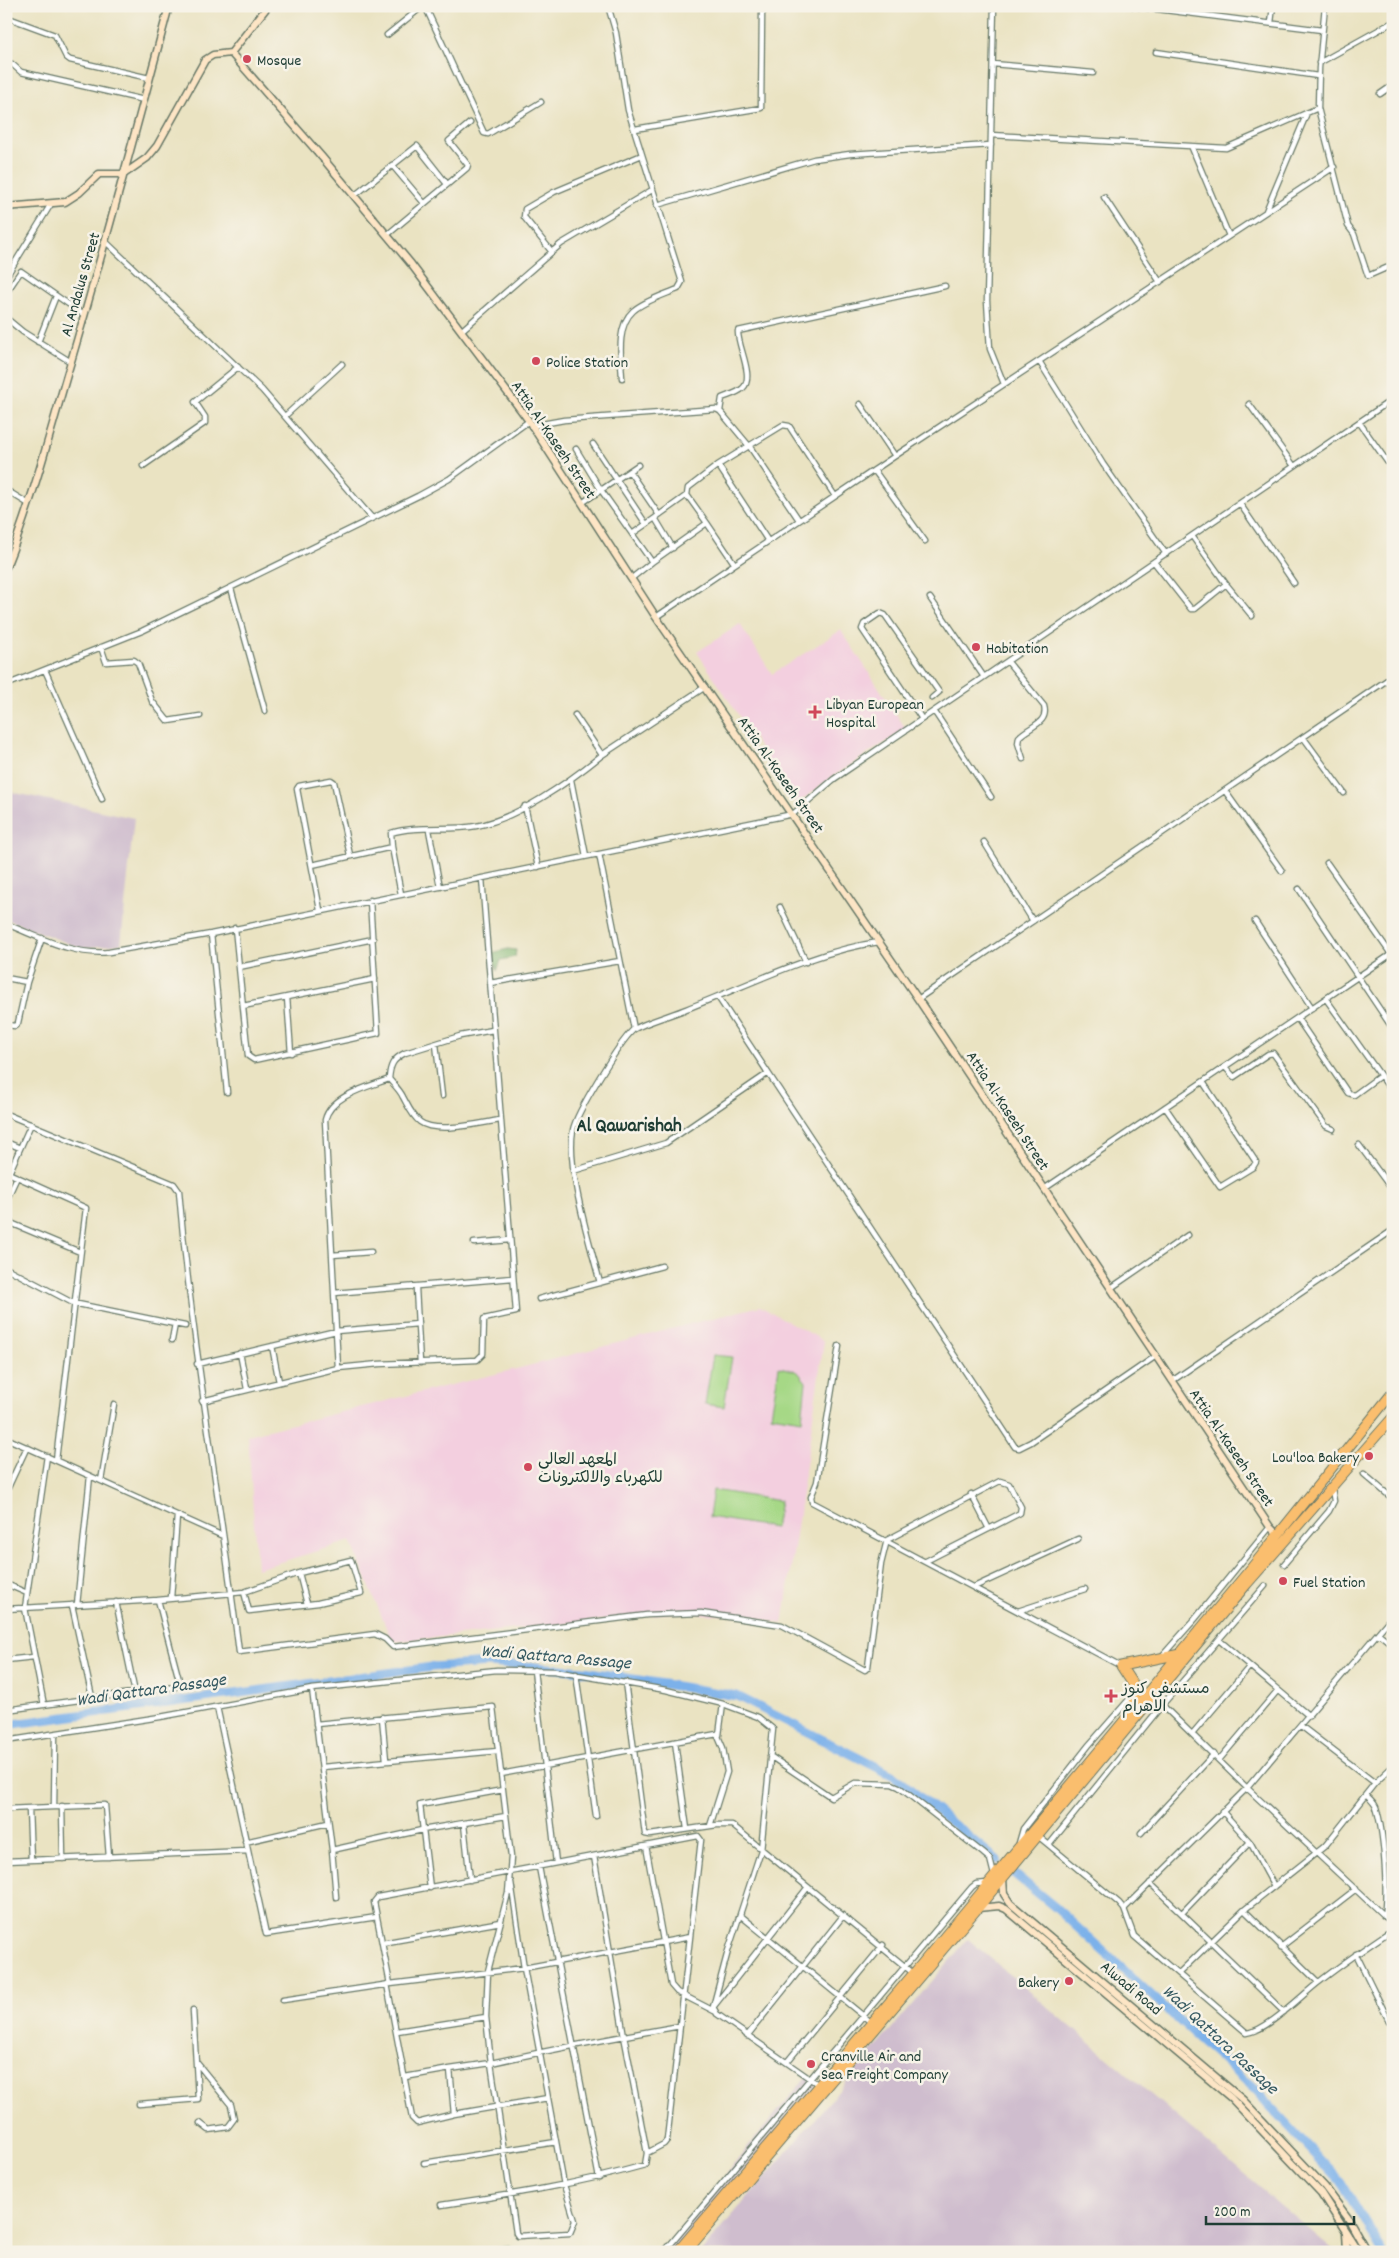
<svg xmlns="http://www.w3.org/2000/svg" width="1399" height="2258" font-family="Dekko,'Playpen Sans Arabic',sans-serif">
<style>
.built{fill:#f3cfdf}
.industrial{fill:#cfbdce}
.green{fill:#a6d886;stroke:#628a5d}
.forest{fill:#84b873;stroke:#527a54}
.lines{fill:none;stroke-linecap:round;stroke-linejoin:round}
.river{stroke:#7cb1ea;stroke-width:9}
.street-casing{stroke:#676;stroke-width:7}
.secondary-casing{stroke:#676;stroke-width:9}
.highway-casing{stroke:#676;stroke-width:11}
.street{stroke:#fff;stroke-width:4.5}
.secondary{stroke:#fde5c5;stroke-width:6}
.highway{stroke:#fabe6e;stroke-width:9}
.poi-dot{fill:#d1495b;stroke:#f7f3e8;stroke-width:2}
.labels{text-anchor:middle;stroke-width:5;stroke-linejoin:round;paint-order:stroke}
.poi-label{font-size:16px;fill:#1f3d34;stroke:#f7f3e8;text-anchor:start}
.street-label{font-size:16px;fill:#1f3d34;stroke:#f7f3e8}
.water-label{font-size:18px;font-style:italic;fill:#365a62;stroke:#f7f3e8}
.quarter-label{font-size:19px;font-weight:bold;fill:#1f3d34;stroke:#f7f3e8}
</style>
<rect width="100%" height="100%" fill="#f7f3e8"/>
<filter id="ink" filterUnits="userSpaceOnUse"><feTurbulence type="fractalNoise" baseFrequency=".02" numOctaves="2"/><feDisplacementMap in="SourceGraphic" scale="10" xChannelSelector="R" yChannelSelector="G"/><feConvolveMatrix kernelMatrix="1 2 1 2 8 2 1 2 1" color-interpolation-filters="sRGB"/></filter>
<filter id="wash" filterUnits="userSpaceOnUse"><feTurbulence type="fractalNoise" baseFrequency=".0096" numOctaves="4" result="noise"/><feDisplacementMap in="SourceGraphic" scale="20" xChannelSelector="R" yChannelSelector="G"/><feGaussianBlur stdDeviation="1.12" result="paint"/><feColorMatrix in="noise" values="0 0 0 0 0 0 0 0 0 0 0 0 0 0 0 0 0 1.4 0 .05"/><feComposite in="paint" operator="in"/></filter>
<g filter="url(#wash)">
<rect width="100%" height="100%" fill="#eae3c2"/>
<path class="built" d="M 740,624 L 772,674 L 841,630 L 906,729 L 832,777 L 797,804 L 697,652 Z
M 760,1306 L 824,1341 L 783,1624 L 748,1616 L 670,1613 L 392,1642 L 351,1541 L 257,1569 L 248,1435 L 524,1367 Z"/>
<path class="industrial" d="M 6,791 L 134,818 L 121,944 L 80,948 L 6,919 Z
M 968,1939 L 1336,2252 L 1337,2252 L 701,2252 Z
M 806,2077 L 818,2084 L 674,2252 L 661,2252 Z"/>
<path class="green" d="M 713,1355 L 732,1357 L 724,1407 L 705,1404 Z
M 779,1367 L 797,1371 L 806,1382 L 802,1420 L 771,1415 Z
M 713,1490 L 780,1501 L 775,1528 L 709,1517 Z
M 510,2246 L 516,2252 L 476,2252 Z"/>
<path class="forest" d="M 508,949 L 516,950 L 515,957 L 501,960 L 497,971 L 492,953 Z"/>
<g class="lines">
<path class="river" d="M 6,1725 L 432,1667 L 489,1663 L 584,1671 L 737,1696 L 894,1776 L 997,1860
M 1012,1872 L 1056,1908 L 1255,2090 L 1341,2182 L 1383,2252"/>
</g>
</g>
<g filter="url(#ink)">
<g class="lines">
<g class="street-casing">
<path id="street" d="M 425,6 L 484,133 L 488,134 L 541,102
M 608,6 L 616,33 L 628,110 L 682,282 L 678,289 C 664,295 644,301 633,311 C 616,326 621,359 622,378
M 994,6 L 987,301 L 990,349 L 1004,384
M 1133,6 L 1322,30
M 1325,6 L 1319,68 L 1318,108 L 1348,226 L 1354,234 L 1368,276 L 1393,265
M 6,17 L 55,35 L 66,57 L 70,60 L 149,78
M 1271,23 L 1273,6
M 387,35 L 423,6
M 1156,52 L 1318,76
M 1319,63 L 1393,22
M 12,64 L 21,72 L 144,100
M 993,64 L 1093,73
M 1380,94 L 1393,85
M 635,129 L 761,108 L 762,13 L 767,8 L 786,6
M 991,135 L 1226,148 L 1318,108
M 1192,148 L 1229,236
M 392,165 L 424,203
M 354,196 L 417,146 L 447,184
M 1104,197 L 1160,282
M 657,205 L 814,159 L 850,154 L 991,145
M 1266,211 L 1307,113
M 387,235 L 467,168 L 468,165 L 449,141 L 470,123
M 105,241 L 262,390 L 372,518
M 552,252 L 524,217 L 525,209 L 554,192 L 642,155
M 6,277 L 51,204
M 6,293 L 21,271 L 84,315
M 6,318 L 23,332 L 71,362
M 461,331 L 561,244 L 652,190
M 38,342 L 56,296
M 1039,361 L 1103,464 L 1166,554
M 860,404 L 895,456
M 1249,404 L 1294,466
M 285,416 L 342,364
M 1359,422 L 1393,470
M 531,426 L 564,420 L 716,409 L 720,411
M 593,444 L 646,524
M 576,449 L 601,490 L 652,562
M 718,465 L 768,541
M 143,466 L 205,423 L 205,417 L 195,402 L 238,367
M 874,470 L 925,541
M 629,471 L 659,515 L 655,518 L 673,548
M 6,490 L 29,504
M 582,503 L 638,465
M 1240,504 L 1294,583
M 659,515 L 687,495
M 799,520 L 750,447 L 720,411 L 722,398 C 729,395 738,393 743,388 C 755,377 737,345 738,331 L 945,286
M 707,523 L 687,495 L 688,488 L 718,465 L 783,425 L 789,426 L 835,496
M 632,534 L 655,518
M 1192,536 L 1226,584 L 1252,616
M 1154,562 L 1191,609 L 1195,609 L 1226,584
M 632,578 L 652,562 L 707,523 L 734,563
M 231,588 L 265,711
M 930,598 L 984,677
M 656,617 L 895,456 L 1334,167
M 101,647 L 106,662 L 134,660 L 138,663 L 152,701 L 168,721 L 200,716
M 1008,662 L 1044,706 C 1049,724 1029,726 1019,737 L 1018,743 L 1023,759
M 45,670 L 102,799
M 6,685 L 142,631 L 418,496 L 449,479 L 529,421
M 934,711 L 991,797
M 575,715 L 602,755 L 705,687
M 922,719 L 862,629 L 864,624 L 880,613 L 885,615 L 939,692 L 932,698
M 1303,737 L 1344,793
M 571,780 L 586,856
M 1225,791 L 1282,871
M 525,806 L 538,867
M 429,830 L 440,887
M 984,842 L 1033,921
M 599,854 L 634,1029
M 1327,863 L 1393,957
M 312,865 L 392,847
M 1299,889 L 1393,1029
M 401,894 L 392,847 L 391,833 C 416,825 450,831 476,826 C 517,819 570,781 602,755
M 780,907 L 806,962
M 320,910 L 297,789 L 299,786 L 331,780 L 334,782 L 350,855
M 1255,921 L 1312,1008
M 6,924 C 40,937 73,956 109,952 L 211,934 L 793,814 L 834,779 L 1393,399
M 235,928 L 248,1056 L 254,1060 L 378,1033 L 370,900
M 211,934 L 227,1092
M 239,967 L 373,939
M 6,978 L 27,982 L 18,1023 L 15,1026 L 6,1025
M 27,982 L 42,938
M 490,983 L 620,961
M 287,997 L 291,1053
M 718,997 L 1015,1447 L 1019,1448 L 1031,1442 L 1156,1356
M 918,999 L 1393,676
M 1326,999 L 1393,1093
M 243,1006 L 375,979
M 1297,1018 L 1348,1093 L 1354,1095 L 1380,1076
M 493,1030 L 460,1036 L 405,1053 C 393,1059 390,1065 389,1079 C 394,1085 400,1090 403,1097 C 408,1106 412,1116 420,1122 C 436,1134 481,1123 500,1120
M 436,1044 L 442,1096
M 1225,1067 L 1234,1077 L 1268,1054 L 1273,1053 L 1326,1126 L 1333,1129
M 1165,1107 L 1220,1187 L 1253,1167 L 1256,1162 L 1203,1082
M 6,1114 L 174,1184 L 179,1191 C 192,1345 220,1498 239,1652 L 375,1634 L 385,1639 L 393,1647 L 647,1615 L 701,1613 L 782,1625 L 865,1670 L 868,1667 L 881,1564 L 887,1540 L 1000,1481 L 1009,1484 L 1021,1507 L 1020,1513 L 926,1561
M 6,1142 L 20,1148
M 1359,1145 L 1393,1191
M 573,1171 L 666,1143 L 767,1074
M 6,1172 L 86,1208 L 56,1460
M 9,1173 L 31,1124
M 1044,1189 L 1393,953
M 6,1201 L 17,1177
M 6,1221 L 80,1252
M 474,1243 L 510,1240
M 332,1255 L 371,1252
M 6,1268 L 73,1303 L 175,1324 L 172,1340
M 600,1283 C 590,1243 566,1169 573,1130 C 576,1113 619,1043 633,1030 C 640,1024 675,1014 686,1009 C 747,986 814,951 879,942
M 416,1288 L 420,1363
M 1111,1288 L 1188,1235
M 334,1293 L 513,1278
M 539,1299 L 662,1266
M 175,1324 L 185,1326
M 272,1346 L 279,1382
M 839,1346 L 817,1482 L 811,1497 L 812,1502 L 1121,1666
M 240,1353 L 247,1389
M 197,1364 L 336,1331 L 418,1324
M 338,1368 L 325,1120 C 331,1095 368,1087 389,1079
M 1172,1381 L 1393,1230
M 202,1401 L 338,1368 L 379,1364 L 477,1360 L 483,1354 L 484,1319 L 516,1312 L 482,878
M 1386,1426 L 1393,1434
M 6,1438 L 223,1536
M 1364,1474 L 1393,1499
M 101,1481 L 114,1404
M 6,1492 L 27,1447
M 971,1494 L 989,1529
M 1284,1564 L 1329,1511 L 1334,1501 L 1332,1488
M 299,1573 L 307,1604
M 6,1584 L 27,1593
M 974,1587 L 1078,1539
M 171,1598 L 177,1516
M 116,1602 L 135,1693
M 72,1605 L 92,1697
M 77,1605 L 90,1476
M 6,1609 L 158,1600 L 244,1592 L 299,1573 L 351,1560 L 361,1593 L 318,1603 L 249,1611 L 244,1592
M 1018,1611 L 1085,1589
M 1378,1633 L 1393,1645
M 1219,1640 L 1309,1716
M 1162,1656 L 1195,1619 L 1270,1527
M 6,1660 L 34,1657
M 534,1670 L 556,1863
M 576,1674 L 596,1816
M 625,1682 L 645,1834 L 650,1835 L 717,1825 L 732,1825 L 913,1973
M 312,1689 L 332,1850 L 422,1830 L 506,1816
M 1154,1697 L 1247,1788 L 1384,1916 L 1387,1918 L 1393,1916
M 44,1705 L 25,1608 L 47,1456
M 217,1707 L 266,1934 L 377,1917
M 6,1710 L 175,1687 L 179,1680 L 158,1600
M 382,1717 L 386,1760
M 316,1724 L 493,1707 L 511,1857 L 508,1893 L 488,1971 L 486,2017 L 491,2063 L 450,2069 L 454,2114 L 417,2123 L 412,2118 L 387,1984
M 1301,1726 L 1375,1783
M 1193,1733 L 1250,1666
M 719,1735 L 723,1704
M 6,1741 L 160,1717 L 312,1689 L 497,1670 L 554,1671 L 666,1690 L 723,1704 L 758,1717 L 773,1729 L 761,1850 L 728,1951 L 713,2007 L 717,2014 L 819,2085
M 675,1742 L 687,1829
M 770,1756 L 831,1797 L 855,1783 L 892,1784 L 899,1787 L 983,1853 L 990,1859 L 994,1875
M 1219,1760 L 1278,1690
M 322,1767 L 498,1751
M 501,1774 L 717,1734 L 723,1748 L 727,1772 L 710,1826
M 1366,1795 C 1369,1798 1374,1802 1376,1807 C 1384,1832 1388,1890 1384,1916
M 62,1806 L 63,1859
M 54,1807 L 105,1805 L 109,1857
M 6,1809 L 54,1807 L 55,1734
M 29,1809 L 31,1860
M 1222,1811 L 1250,1842 L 1274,1886
M 464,1824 L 470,1880
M 1141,1833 L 1214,1754
M 1038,1836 L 1119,1903 L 1124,1909 L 1134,1936 L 1247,2033 C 1267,2031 1303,1994 1319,1982 C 1343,1963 1367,1947 1392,1930
M 245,1842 L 328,1823
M 1019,1843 L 1023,1829 L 1089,1745 L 1132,1696
M 1049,1845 L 1163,1704 L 1265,1586
M 646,1846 L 671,1985 L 677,1992 L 714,2011
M 332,1850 L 336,1897
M 6,1861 L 247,1851
M 539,1867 L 599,2178
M 511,1882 L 524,1968 L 564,2185 L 575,2221 L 570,2233 L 518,2236 L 516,2233 L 491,2063 C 554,2049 617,2037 680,2026
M 1150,1883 L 1284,2012
M 430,1888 L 420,1805 L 503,1790
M 1124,1909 L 1247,1788 L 1393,1615
M 1244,1910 L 1318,1982
M 1182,1913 L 1250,1842
M 740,1915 L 872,2023
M 382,1943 L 501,1922
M 1281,1947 L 1356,1889
M 1356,1954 L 1389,2021
M 1179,1973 L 1244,1910 L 1325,1846 L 1375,1783 L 1393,1766
M 390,1984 L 374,1902 L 378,1897 L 698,1836 L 701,1840 L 667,2140 L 664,2144 L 647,2153
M 283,2000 L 390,1984 L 524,1968 L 690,1937
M 714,2006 L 808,1887
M 397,2031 L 486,2017
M 747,2036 L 843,1916
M 787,2062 L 883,1945
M 197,2063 L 231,2105 L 234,2119 L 228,2127 L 209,2130 L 200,2123
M 405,2077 L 450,2069
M 139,2104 L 198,2099 L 193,2010
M 454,2114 L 548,2098
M 424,2163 L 556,2142
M 441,2205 C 510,2195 578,2184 645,2165 L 647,2153 L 624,2036 L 594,1856
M 664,2252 L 972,1887 L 976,1884 L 987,1883"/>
</g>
<g class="secondary-casing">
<path id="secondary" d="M 231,53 L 321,156 L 411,264 L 529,421 L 656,617 L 918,999 L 1270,1527 L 1278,1535
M 6,207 L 65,202 L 79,193 L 99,174 L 124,174 L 147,158 L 157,146 L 205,60 L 213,55 L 231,53 L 268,6
M 6,567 C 31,505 48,440 67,375 C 103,253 136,130 169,6
M 1003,1878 L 1004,1894 L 1010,1903 L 1243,2100 L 1325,2187 L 1348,2218 L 1367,2252
M 978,1908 L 999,1906 L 1006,1909 L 1231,2098 L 1321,2193 L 1359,2252
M 1346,2232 L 1347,2252"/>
</g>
<g class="highway-casing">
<path id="highway" d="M 1133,1711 L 1134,1686 L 1121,1666 L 1180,1654
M 677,2252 L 914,1973 L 1252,1567 L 1393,1392
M 686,2252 L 978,1908 L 1247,1584 L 1393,1417"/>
</g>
<use href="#street" class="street"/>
<use href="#secondary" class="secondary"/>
<use href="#highway" class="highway"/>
</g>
</g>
<g class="poi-dot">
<circle cx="247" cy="59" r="5"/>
<circle cx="536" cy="361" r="5"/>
<circle cx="976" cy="647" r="5"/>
<path d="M812.5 704.5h5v5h5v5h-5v5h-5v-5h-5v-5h5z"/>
<circle cx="1369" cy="1456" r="5"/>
<circle cx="528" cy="1467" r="5"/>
<circle cx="1283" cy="1581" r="5"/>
<path d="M1108.5 1688.5h5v5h5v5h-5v5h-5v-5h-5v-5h5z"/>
<circle cx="1069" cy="1981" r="5"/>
<circle cx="811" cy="2064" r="5"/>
</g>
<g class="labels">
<g class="poi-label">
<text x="257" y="65">Mosque</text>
<text x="546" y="367">Police Station</text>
<text x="986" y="653">Habitation</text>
<text x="826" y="709">Libyan European<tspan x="826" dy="18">Hospital</tspan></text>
<text x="1359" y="1462" text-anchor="end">Lou'loa Bakery</text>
<text x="538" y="1464">المعهد العالي<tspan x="538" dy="18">للكهرباء والالكترونات</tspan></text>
<text x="1293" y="1587">Fuel Station</text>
<text x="1122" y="1693">مستشفى كنوز<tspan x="1122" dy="18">الاهرام</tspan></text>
<text x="1059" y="1987" text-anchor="end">Bakery</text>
<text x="821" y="2061">Cranville Air and<tspan x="821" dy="18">Sea Freight Company</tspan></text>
</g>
<g class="street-label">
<text transform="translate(79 284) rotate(-74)" y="6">Al Andalus Street</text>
<text transform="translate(555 439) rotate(56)" y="6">Attia Al-Kaseeh Street</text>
<text transform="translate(782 774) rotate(55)" y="6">Attia Al-Kaseeh Street</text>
<text transform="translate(1009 1110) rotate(57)" y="6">Attia Al-Kaseeh Street</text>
<text transform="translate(1233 1447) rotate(56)" y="6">Attia Al-Kaseeh Street</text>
<text transform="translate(1132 1987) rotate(40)" y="6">Alwadi Road</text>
</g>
<g class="water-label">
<text transform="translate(556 1656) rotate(5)" y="6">Wadi Qattara Passage</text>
<text transform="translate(151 1689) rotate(-8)" y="6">Wadi Qattara Passage</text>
<text transform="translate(1221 2039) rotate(43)" y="6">Wadi Qattara Passage</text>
</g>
<g class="quarter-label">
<text x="629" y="1131">Al Qawarishah</text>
</g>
</g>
<rect width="1399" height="2258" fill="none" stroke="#f7f3e8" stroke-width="25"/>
<path d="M1206 2216v8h148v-8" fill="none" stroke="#1f3d34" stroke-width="2.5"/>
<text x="1214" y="2216" font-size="15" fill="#1f3d34" stroke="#f7f3e8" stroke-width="4" paint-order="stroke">200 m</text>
</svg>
